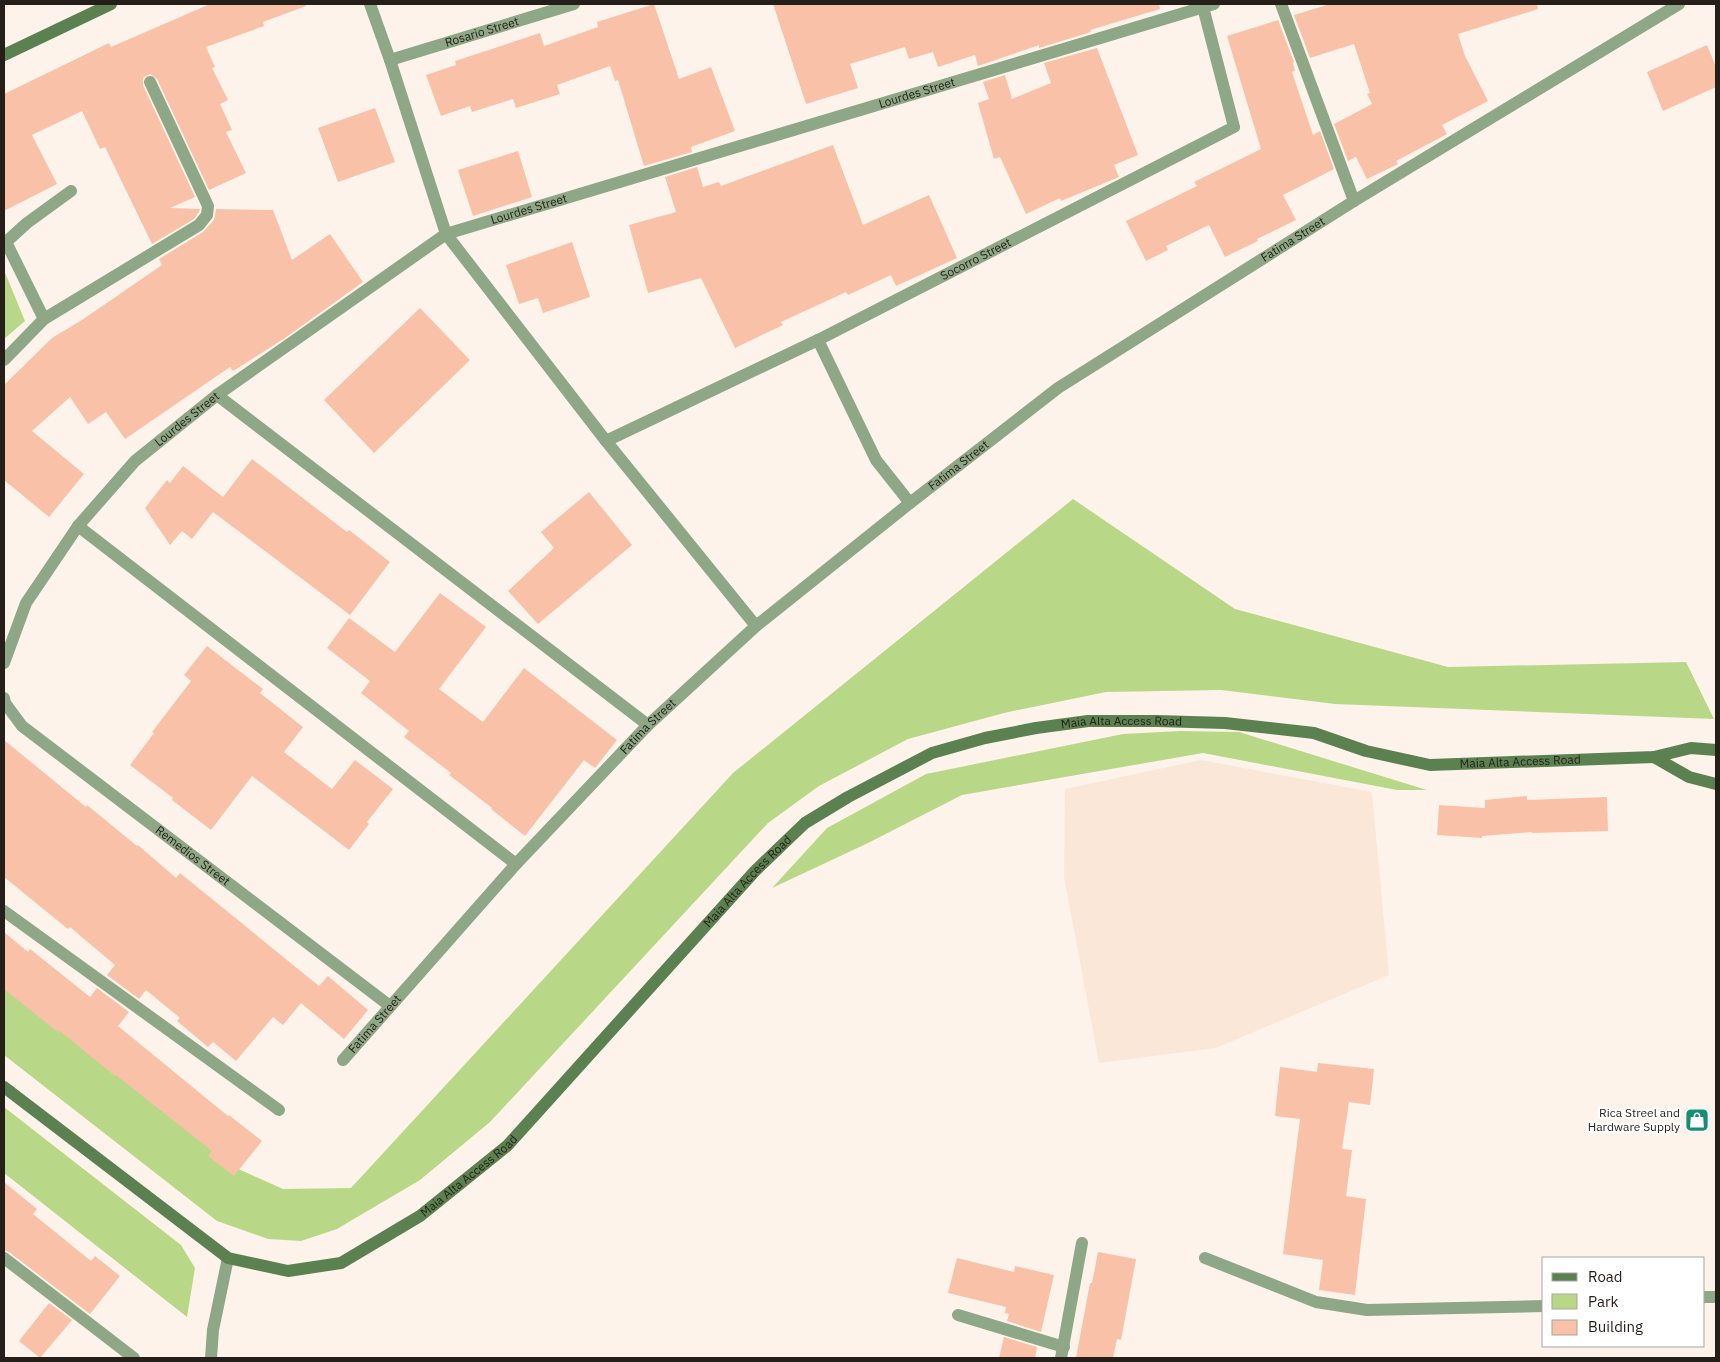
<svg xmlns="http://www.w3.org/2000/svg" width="1720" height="1362" font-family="'IBM Plex Sans',sans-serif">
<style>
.built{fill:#fbe7d8}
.green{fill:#b8d887}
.building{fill:#f9c1a7}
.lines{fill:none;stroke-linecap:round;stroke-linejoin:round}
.lane{stroke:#8ea786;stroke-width:12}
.street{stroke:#8ea786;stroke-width:12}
.secondary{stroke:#5c8150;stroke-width:12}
.labels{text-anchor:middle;stroke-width:4.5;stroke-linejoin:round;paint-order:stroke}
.street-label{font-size:12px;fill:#251e19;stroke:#fff}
.poi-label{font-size:12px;fill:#251e19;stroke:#fff;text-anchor:end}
</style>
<rect width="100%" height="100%" fill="#fef3ea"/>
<path class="built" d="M 1201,760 L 1372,792 L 1389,975 L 1216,1048 L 1099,1063 L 1064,877 L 1065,789 Z"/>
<path class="green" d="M 4,270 L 25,321 L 4,339 Z
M 1073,499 L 1235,609 L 1448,667 L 1686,662 L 1714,719 L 1335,704 L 1221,690 L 1106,692 L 1004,713 L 908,739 L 819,786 L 768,823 L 490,1122 L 420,1180 L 337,1229 L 301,1241 L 268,1239 L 217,1221 L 4,1055 L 4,986 L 234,1167 L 283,1189 L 351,1188 L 733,773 Z
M 1180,731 L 1239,732 L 1427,790 L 1397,790 L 1203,753 L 962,795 L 868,843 L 772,888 L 827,828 L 926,774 L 1123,734 Z
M 4,1107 L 181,1245 L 195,1268 L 187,1317 L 4,1173 Z"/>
<path class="building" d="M 210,4 L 305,4 L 306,6 L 263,22 L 264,26 L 206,47 L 215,67 L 212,68 L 228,100 L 220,104 L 232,130 L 226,132 L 246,173 L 209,190 L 157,79 L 150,74 L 143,78 L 143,85 L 195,197 L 170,208 L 200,209 L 199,212 L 194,219 L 152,244 L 105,147 L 100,149 L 82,111 L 32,135 L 57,184 L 4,211 L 4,94 L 109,43 L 111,47 Z
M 654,4 L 679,79 L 711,67 L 735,131 L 691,147 L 692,152 L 644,166 L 618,80 L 615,81 L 610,66 L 557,85 L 560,94 L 516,108 L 513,99 L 472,112 L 470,106 L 441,116 L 426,75 L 456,65 L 455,61 L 540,33 L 544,46 L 598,27 L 597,22 Z
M 773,4 L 1159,4 L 1160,9 L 1090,30 L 1091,32 L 1039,48 L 1039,45 L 978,66 L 975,55 L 938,67 L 933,52 L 909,59 L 905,47 L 850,64 L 858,88 L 806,104 Z
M 1330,4 L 1537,4 L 1538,9 L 1458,34 L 1465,56 L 1488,101 L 1442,125 L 1447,134 L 1396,161 L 1398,164 L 1367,179 L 1356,157 L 1348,161 L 1334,124 L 1372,104 L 1367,94 L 1370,93 L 1354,44 L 1310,58 L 1294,15 Z
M 1278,20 L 1294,62 L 1293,63 L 1295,71 L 1292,72 L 1313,135 L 1320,131 L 1334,169 L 1283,195 L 1296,220 L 1257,239 L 1258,241 L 1225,257 L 1209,225 L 1166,246 L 1168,250 L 1146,261 L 1126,221 L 1197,186 L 1194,182 L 1261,149 L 1227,36 Z
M 1707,45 L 1716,67 L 1716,87 L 1663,111 L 1647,72 Z
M 1097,48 L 1138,155 L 1114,165 L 1119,177 L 1061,201 L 1060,198 L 1026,214 L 1000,157 L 994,159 L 978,103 L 989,99 L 983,82 L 1005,75 L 1012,99 L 1051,83 L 1044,63 Z
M 375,108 L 395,162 L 338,182 L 318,128 Z
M 833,145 L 863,225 L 929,195 L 957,258 L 896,286 L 891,275 L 848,295 L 846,292 L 781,322 L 783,325 L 735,348 L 701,278 L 648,293 L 629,225 L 676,212 L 665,177 L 697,167 L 703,187 L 719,182 L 721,186 Z
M 518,151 L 532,197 L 473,216 L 458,170 Z
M 216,209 L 273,210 L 292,260 L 330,234 L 363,282 L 285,338 L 233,371 L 230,367 L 125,439 L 106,412 L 88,424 L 70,397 L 32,431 L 84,474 L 49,517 L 4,480 L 4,385 L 52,338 L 82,320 L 162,265 L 159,259 L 203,232 L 214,220 Z
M 572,242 L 590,297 L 543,313 L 538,298 L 519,304 L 506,265 Z
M 420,308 L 470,360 L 374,453 L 324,400 Z
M 252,459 L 347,532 L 349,530 L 390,562 L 350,615 L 213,512 L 192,539 L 182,531 L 170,545 L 145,508 L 167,480 L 170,483 L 183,466 L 223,497 Z
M 589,492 L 632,545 L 538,624 L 508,591 L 554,548 L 541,532 Z
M 440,593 L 486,627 L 439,689 L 483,722 L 524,668 L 617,740 L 595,768 L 584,760 L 525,836 L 491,809 L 492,808 L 449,775 L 451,773 L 404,737 L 409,731 L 361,693 L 370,681 L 327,648 L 349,618 L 395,652 Z
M 207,646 L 263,689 L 260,693 L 303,727 L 284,752 L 332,789 L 355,760 L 393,789 L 367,822 L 369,824 L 349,850 L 252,776 L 211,830 L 172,800 L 173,798 L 130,765 L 154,733 L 152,732 L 191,681 L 184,675 Z
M 4,740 L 86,807 L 87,805 L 137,846 L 138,845 L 176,878 L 180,873 L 319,986 L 328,976 L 368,1010 L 344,1039 L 301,1003 L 283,1025 L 273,1017 L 236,1061 L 213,1042 L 208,1047 L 177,1021 L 180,1018 L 146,990 L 139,999 L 107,975 L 115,965 L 70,927 L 68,929 L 4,877 Z
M 1527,796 L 1527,800 L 1607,797 L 1608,831 L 1532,833 L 1532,832 L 1482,836 L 1482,838 L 1437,835 L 1439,805 L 1485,808 L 1485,800 Z
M 4,932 L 28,952 L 30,949 L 90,997 L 97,988 L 129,1012 L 118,1026 L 228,1116 L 229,1115 L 262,1141 L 234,1176 L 208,1156 L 212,1151 L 116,1075 L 115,1076 L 60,1031 L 59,1033 L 4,989 Z
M 1318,1063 L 1374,1069 L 1370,1105 L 1349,1102 L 1342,1149 L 1352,1150 L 1346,1196 L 1366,1199 L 1355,1295 L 1319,1290 L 1323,1260 L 1283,1254 L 1300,1119 L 1275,1116 L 1280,1067 L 1317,1072 Z
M 4,1182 L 37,1209 L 33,1214 L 91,1261 L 95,1256 L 120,1276 L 90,1314 L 9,1252 L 4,1250 Z
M 1098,1252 L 1136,1259 L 1121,1340 L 1117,1339 L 1113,1358 L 1076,1358 L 1090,1283 L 1092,1283 Z
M 957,1258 L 1014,1272 L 1015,1266 L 1054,1275 L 1041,1332 L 1007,1321 L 1009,1314 L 1005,1313 L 1006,1307 L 948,1293 Z
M 49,1303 L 72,1320 L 40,1358 L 19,1341 Z
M 1004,1337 L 1037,1347 L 1035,1358 L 999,1358 Z"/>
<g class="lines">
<path class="lane" d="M 6,242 L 27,223 L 71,191
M 1205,1258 L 1316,1302 L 1367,1310 L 1544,1306
M 1704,1297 L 1716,1297"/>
<g class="street">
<path d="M 370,4 L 390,60 L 446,234 L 606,441 L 756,626"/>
<path d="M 1281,4 L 1354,201"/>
<path id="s1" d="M 390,60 L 574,4"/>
<path d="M 4,243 L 6,242 L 44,319"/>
<path d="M 818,340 L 876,460 L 910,503"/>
<path d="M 4,360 L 44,319 L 199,225 L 207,215 L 208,206 L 150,82"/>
<path d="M 217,395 L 648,725"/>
<path id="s2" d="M 606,441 L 818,340 L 1234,127 L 1203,7"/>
<path d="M 78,526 L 516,864"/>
<path id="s3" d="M 4,663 L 26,603 L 78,526 L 135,461 L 217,395 L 446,234 L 1214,4"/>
<path id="s4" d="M 4,698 L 5,703 L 22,726 L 390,1006"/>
<path d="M 4,911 L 279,1110"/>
<path id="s5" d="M 343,1060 L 516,864 L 648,725 L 756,626 L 910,503 L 1058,388 L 1354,201 L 1679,4"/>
<path d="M 4,1258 L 134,1358"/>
<path d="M 958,1315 L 1064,1347"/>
<path d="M 211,1358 L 213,1330 L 228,1258"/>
<path d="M 1061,1358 L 1082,1243"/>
</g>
<g class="secondary">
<path d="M 4,55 L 111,4"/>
<path d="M 1654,757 L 1689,777 L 1716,784"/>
<path id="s6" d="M 4,1087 L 228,1258 L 288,1271 L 341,1263 L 420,1216 L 507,1146 L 755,871 L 805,823 L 848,797 L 932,753 L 985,738 L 1036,728 L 1088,721 L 1157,721 L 1225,723 L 1314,733 L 1366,751 L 1430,765 L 1654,757 L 1691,748 L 1716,750"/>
</g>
</g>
<defs>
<g id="shop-square" transform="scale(1.25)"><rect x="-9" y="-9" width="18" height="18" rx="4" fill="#138f74" stroke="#fff"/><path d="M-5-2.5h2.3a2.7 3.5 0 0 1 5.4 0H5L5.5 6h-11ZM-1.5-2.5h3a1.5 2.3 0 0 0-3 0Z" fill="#fff"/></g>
</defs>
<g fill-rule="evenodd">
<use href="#shop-square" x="1697" y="1120"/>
</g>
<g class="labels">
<g class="street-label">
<text dy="4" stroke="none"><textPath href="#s1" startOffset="96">Rosario Street</textPath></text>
<text dy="4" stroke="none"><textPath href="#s3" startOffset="1120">Lourdes Street</textPath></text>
<text dy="4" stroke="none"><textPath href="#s3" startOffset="715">Lourdes Street</textPath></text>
<text dy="4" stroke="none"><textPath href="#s5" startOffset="1262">Fatima Street</textPath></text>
<text dy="4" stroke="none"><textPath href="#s2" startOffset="412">Socorro Street</textPath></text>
<text dy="4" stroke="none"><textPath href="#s3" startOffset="310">Lourdes Street</textPath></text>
<text dy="4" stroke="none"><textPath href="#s5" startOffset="858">Fatima Street</textPath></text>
<text dy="4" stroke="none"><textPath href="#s6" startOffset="1378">Maia Alta Access Road</textPath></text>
<text dy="4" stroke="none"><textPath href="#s5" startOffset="452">Fatima Street</textPath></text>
<text dy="4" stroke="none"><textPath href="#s6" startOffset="1782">Maia Alta Access Road</textPath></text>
<text dy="4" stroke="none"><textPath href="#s4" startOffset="248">Remedios Street</textPath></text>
<text dy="4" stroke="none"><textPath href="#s6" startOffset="958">Maia Alta Access Road</textPath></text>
<text dy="4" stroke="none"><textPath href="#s5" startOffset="48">Fatima Street</textPath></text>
<text dy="4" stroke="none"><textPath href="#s6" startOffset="552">Maia Alta Access Road</textPath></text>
</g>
<g class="poi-label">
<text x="1680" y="1117">Rica Streel and<tspan x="1680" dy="14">Hardware Supply</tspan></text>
</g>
</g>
<rect width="1720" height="1362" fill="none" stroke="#251e19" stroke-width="10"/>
<rect x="1542" y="1257" width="162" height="90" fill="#ffffff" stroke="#a8a5a3"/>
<rect x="1552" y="1273" width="25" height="8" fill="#5c8150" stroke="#a8a5a3"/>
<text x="1588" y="1282" font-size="15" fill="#251e19">Road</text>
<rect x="1552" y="1294" width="25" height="15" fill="#b8d887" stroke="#a8a5a3"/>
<text x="1588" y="1307" font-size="15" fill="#251e19">Park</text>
<rect x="1552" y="1320" width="25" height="15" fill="#f9c1a7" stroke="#a8a5a3"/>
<text x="1588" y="1332" font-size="15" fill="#251e19">Building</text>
</svg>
